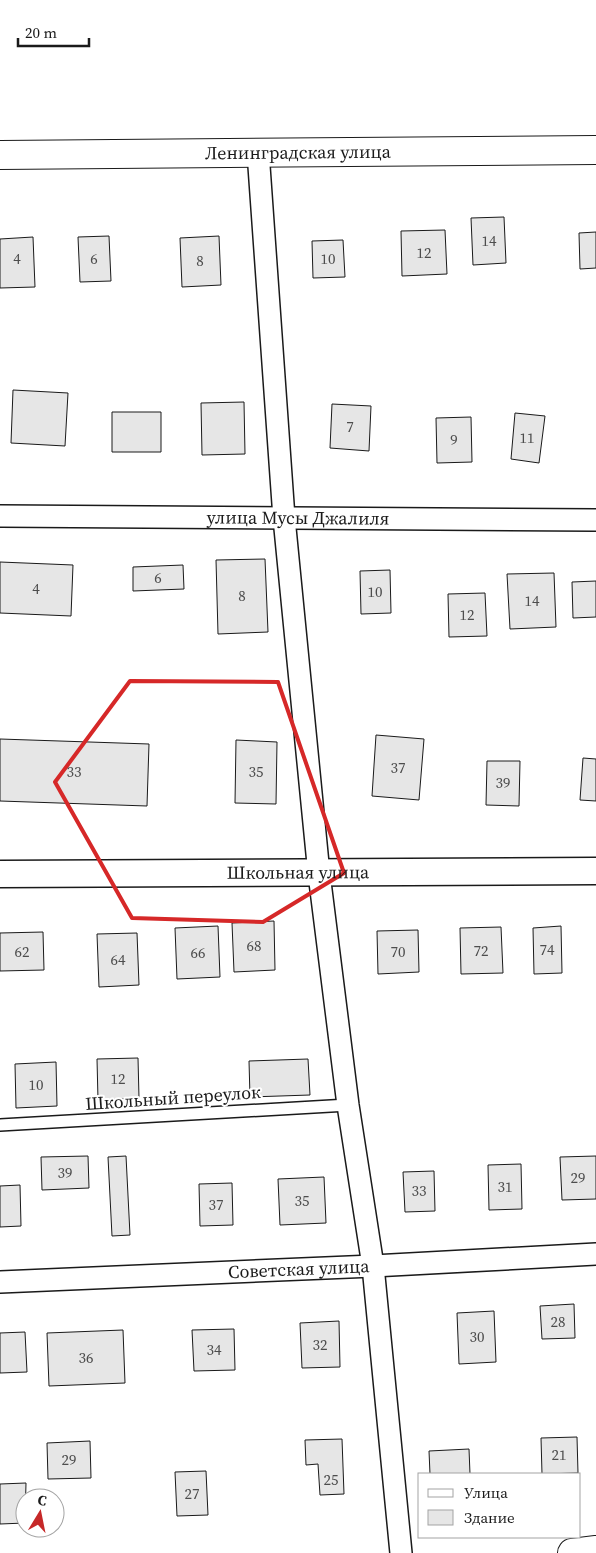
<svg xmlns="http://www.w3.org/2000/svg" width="596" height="1553" font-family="'Source Serif 4',serif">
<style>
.building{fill:#e6e6e6;stroke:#1a1a1a}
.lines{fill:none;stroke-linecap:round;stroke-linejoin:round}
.service-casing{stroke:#1a1a1a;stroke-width:14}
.minor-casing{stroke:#1a1a1a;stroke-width:24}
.tertiary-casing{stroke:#1a1a1a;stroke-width:29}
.secondary-casing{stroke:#1a1a1a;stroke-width:30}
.primary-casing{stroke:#1a1a1a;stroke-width:30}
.service{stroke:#fff;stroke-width:11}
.minor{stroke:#fff;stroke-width:21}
.tertiary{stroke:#fff;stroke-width:26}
.secondary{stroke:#fff;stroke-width:28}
.primary{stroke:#fff;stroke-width:28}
.marked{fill:none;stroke:#d62828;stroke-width:4;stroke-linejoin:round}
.labels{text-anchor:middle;stroke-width:4;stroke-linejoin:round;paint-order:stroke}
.number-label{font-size:15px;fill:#4d4d4d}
.street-label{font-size:18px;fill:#1a1a1a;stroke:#fff}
</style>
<rect width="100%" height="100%" fill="#fff"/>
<path class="building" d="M 504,217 L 506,263 L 473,265 L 471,218 Z
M 445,230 L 447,274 L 402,276 L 401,231 Z
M 596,232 L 596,268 L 580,269 L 579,233 Z
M 109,236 L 111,281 L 80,282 L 78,237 Z
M 219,236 L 221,285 L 182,287 L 180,238 Z
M 33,237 L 35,287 L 0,288 L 0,239 Z
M 343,240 L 345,277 L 313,278 L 312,241 Z
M 13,390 L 68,393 L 65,446 L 11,443 Z
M 244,402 L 245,454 L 202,455 L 201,403 Z
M 332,404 L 371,406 L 369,451 L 330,448 Z
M 112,412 L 161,412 L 161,452 L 112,452 Z
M 515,413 L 545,416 L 539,463 L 511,459 Z
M 471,417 L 472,462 L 437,463 L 436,418 Z
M 265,559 L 268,632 L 218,634 L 216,560 Z
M 0,562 L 73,565 L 71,616 L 0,613 Z
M 183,565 L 184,589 L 133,591 L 133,567 Z
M 390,570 L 391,613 L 361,614 L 360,571 Z
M 554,573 L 556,627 L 510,629 L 507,574 Z
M 596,581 L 596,617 L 573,618 L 572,582 Z
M 485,593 L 487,636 L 449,637 L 448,594 Z
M 376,735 L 424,739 L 419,800 L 372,796 Z
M 0,739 L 149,744 L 147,806 L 0,801 Z
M 236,740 L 277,742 L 276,804 L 235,803 Z
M 583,758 L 596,759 L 596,801 L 580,800 Z
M 487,761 L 520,761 L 519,806 L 486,805 Z
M 274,921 L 275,970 L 234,972 L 232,923 Z
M 218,926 L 220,977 L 177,979 L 175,928 Z
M 561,926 L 562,973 L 534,974 L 533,928 Z
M 501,927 L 503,973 L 461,974 L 460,928 Z
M 418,930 L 419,972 L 378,974 L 377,931 Z
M 43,932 L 44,970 L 0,971 L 0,933 Z
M 137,933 L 139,985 L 99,987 L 97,934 Z
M 138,1058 L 139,1098 L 98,1100 L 97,1059 Z
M 308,1059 L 310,1095 L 250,1097 L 249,1061 Z
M 56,1062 L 57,1106 L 16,1108 L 15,1064 Z
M 88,1156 L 89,1188 L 42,1190 L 41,1157 Z
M 126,1156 L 130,1235 L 112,1236 L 108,1157 Z
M 596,1156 L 596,1199 L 562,1200 L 560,1157 Z
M 521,1164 L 522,1209 L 489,1210 L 488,1165 Z
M 434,1171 L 435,1211 L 405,1212 L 403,1172 Z
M 324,1177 L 326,1223 L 280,1225 L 278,1179 Z
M 232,1183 L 233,1225 L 200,1226 L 199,1184 Z
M 20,1185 L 21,1226 L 0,1227 L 0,1186 Z
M 574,1304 L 575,1338 L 542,1339 L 540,1306 Z
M 494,1311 L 496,1362 L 459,1364 L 457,1313 Z
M 339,1321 L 340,1367 L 302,1368 L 300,1323 Z
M 234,1329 L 235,1370 L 194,1371 L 192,1330 Z
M 123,1330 L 125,1383 L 49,1386 L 47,1333 Z
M 25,1332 L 27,1372 L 0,1373 L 0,1333 Z
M 577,1437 L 578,1473 L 542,1474 L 541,1438 Z
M 342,1439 L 344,1494 L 320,1495 L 318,1464 L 306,1465 L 305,1440 Z
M 90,1441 L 91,1478 L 48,1479 L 47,1443 Z
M 469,1449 L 470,1474 L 430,1474 L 429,1451 Z
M 206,1471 L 208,1515 L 177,1516 L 175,1472 Z
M 26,1483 L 25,1523 L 0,1524 L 0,1484 Z"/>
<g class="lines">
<g class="service-casing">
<path id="service" d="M 0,1125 L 348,1105"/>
</g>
<g class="minor-casing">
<g id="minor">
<path d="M 258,152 L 284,518 L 319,874 L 348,1105 L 373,1266 L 401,1553"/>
<path id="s1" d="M 0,516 L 596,520"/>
<path id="s2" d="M 0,1282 L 373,1266 L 596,1254"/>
</g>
</g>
<g class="tertiary-casing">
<g id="tertiary">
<path id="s3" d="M 0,874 L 596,871"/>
</g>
</g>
<g class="secondary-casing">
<path id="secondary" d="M 572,1553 L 596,1550"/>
</g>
<g class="primary-casing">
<g id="primary">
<path id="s4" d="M 0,155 L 596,150"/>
</g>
</g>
<use href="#service" class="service"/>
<use href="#minor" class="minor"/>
<use href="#tertiary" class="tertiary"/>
<use href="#secondary" class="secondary"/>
<use href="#primary" class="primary"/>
</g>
<path class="marked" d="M 130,681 L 278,682 L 344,873 L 263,922 L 132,918 L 55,782 Z"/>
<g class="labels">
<g class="number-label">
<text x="489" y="246">14</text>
<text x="424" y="258">12</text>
<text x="17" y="264">4</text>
<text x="94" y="264">6</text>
<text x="328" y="264">10</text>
<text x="200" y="266">8</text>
<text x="350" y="432">7</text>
<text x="527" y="443">11</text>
<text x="454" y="445">9</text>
<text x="158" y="583">6</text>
<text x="36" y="594">4</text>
<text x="375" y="597">10</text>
<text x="242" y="601">8</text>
<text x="532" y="606">14</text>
<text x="467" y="620">12</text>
<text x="398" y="773">37</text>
<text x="74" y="777">33</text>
<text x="256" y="777">35</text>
<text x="503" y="788">39</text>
<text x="254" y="951">68</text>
<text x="547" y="955">74</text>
<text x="481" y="956">72</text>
<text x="22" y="957">62</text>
<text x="398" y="957">70</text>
<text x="198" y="958">66</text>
<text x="118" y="965">64</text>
<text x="118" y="1084">12</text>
<text x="36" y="1090">10</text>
<text x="65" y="1178">39</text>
<text x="578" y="1183">29</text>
<text x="505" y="1192">31</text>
<text x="419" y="1196">33</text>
<text x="302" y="1206">35</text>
<text x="216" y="1210">37</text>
<text x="558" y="1327">28</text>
<text x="477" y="1342">30</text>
<text x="320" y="1350">32</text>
<text x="214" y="1355">34</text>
<text x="86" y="1363">36</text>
<text x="559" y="1460">21</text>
<text x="69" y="1465">29</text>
<text x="331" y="1485">25</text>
<text x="192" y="1499">27</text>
</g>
<g class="street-label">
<text dy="6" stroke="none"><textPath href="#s4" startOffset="298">Ленинградская улица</textPath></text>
<text dy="6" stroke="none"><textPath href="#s1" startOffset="298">улица Мусы Джалиля</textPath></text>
<text dy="6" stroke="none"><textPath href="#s3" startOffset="298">Школьная улица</textPath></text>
<text transform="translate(173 1098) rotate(-4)" y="6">Школьный переулок</text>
<text dy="6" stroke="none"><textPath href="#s2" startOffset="299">Советская улица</textPath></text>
</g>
</g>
<rect x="418" y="1473" width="162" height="65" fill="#ffffff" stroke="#a3a3a3"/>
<rect x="428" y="1489" width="25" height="8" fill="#ffffff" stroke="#a3a3a3"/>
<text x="464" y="1498" font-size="15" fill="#1a1a1a">Улица</text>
<rect x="428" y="1510" width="25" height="15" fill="#e6e6e6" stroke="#a3a3a3"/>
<text x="464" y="1523" font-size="15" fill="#1a1a1a">Здание</text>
<g transform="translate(40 1513) rotate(10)"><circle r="24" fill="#ffffff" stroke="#a3a3a3"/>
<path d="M0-4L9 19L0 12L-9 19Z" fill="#c62828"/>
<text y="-8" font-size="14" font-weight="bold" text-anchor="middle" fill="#1a1a1a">С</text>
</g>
<path d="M18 38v8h71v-8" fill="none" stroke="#1a1a1a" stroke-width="2.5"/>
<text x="25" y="38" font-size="15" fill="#1a1a1a" stroke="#ffffff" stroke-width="4" paint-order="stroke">20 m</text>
</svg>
